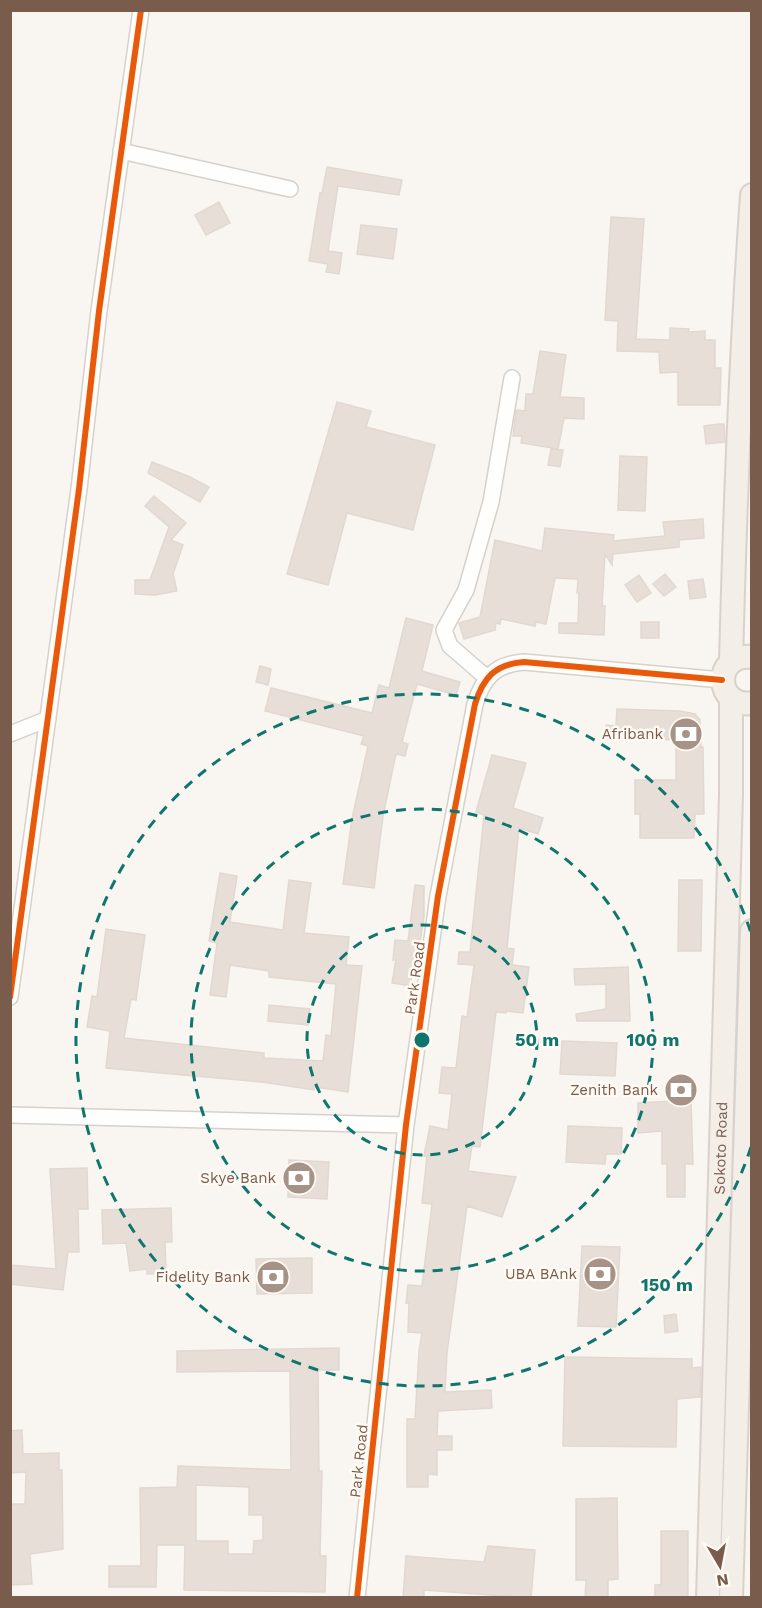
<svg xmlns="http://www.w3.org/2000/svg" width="762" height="1608" font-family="'Work Sans',sans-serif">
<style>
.building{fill:#e6ded7;stroke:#e2d8d2;stroke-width:1.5;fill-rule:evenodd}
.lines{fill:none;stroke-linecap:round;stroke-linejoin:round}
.street-casing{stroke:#d7d1cb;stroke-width:18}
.primary-casing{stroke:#dad1cc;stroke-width:26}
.street{stroke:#fefefd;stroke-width:15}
.primary{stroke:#f3eee8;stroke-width:22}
.cycleway-casing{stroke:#fffaf3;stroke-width:10}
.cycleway{stroke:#e8590c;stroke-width:6}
.ring{fill:none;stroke:#0f766e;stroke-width:3;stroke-dasharray:10 8}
.labels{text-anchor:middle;stroke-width:5;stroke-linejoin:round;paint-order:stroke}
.poi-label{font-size:15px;fill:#7a5c4d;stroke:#fffaf3;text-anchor:end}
.street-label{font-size:15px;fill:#7a5c4d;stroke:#fffaf3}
.centre{fill:#0f766e;stroke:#fffaf3;stroke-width:3}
.ring-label{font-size:18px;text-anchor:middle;font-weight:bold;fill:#0f766e;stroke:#fffaf3;stroke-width:5;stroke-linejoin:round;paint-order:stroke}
</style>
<rect width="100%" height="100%" fill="#f9f5f0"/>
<path class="building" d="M 327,167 L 402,180 L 399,195 L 338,186 L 328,251 L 342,253 L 339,274 L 326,272 L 328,264 L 309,261 L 320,193 L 322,193 Z
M 219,202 L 230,223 L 206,235 L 195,215 Z
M 611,217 L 644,219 L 636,339 L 670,340 L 670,328 L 689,329 L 688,332 L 705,331 L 705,340 L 715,340 L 715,368 L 721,368 L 720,405 L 678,405 L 678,372 L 660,373 L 659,352 L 617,351 L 618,321 L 605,320 Z
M 361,225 L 397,229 L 393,259 L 357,254 Z
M 540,351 L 566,355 L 560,397 L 584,398 L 584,419 L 564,418 L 558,449 L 521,443 L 522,436 L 513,436 L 516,410 L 525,411 L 526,394 L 533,394 Z
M 337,402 L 371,411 L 366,427 L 435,445 L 413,530 L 347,513 L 328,585 L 287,574 Z
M 719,424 L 724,424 L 725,442 L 706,444 L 704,426 Z
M 551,449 L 563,450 L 560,467 L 548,465 Z
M 620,456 L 647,457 L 645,511 L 618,510 Z
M 152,462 L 190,477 L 209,487 L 200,502 L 148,473 Z
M 154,496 L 186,523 L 171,540 L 183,545 L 173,574 L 177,591 L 155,595 L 135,594 L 135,580 L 150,580 L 169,527 L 145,506 Z
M 703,519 L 704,538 L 679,540 L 679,547 L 613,554 L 612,565 L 605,554 L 602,606 L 605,606 L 604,635 L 559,633 L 559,623 L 578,623 L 579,593 L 577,593 L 578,579 L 555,578 L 546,624 L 536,622 L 535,626 L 501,619 L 500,624 L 496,623 L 495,630 L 464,639 L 459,623 L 480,617 L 495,540 L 542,551 L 545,528 L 614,535 L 613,541 L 665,536 L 663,522 Z
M 665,574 L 676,587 L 664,596 L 653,584 Z
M 639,575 L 651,593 L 637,602 L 625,585 Z
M 703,579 L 706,597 L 690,599 L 688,581 Z
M 406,618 L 433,625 L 422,671 L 460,682 L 456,695 L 417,684 L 402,742 L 408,744 L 405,756 L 396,754 L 383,816 L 374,888 L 343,884 L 352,819 L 368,746 L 361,744 L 364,736 L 265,711 L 271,688 L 372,713 L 379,685 L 389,688 Z
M 641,622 L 659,622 L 659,638 L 641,638 Z
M 260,666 L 271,669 L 268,685 L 256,682 Z
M 617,709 L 680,711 L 695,714 L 700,720 L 701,747 L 703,747 L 704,814 L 695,814 L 694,838 L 640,838 L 640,814 L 635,814 L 635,780 L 676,780 L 676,740 L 605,738 L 606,725 L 616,726 Z
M 492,755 L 526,763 L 513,808 L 543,818 L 538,834 L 519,828 L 507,948 L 514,949 L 512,965 L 529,967 L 523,1013 L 507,1011 L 506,1013 L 496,1012 L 480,1147 L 472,1146 L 468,1171 L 516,1177 L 502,1217 L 467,1206 L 447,1353 L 445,1392 L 491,1390 L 492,1408 L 438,1411 L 437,1436 L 452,1436 L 452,1450 L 437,1450 L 437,1475 L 428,1474 L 428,1487 L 407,1487 L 407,1419 L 415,1419 L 419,1351 L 422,1333 L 408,1332 L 409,1303 L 406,1303 L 408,1285 L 422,1286 L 432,1204 L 422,1203 L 427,1156 L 424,1156 L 430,1126 L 448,1130 L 452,1094 L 439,1093 L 442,1067 L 456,1068 L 462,1016 L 467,1017 L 474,965 L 458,964 L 459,952 L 470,952 L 484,815 L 476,812 Z
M 220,873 L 237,876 L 230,922 L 283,930 L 289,880 L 311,883 L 304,933 L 349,937 L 346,965 L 362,966 L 348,1092 L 315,1087 L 314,1090 L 262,1082 L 106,1068 L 110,1031 L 87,1027 L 92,996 L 97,997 L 106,929 L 145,935 L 136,1000 L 131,999 L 124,1038 L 264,1053 L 264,1058 L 323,1061 L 326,1035 L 331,1036 L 336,984 L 269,977 L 269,971 L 230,965 L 226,997 L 210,995 L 217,943 L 209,941 Z
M 679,880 L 702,880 L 701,951 L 678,951 Z
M 415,885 L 424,886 L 424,916 L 417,963 L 415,962 L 410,986 L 392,983 L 396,960 L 393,960 L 395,940 L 408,941 Z
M 628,967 L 630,1021 L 577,1021 L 576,1014 L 606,1009 L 606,984 L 575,985 L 574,969 Z
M 269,1005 L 310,1009 L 308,1025 L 268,1021 Z
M 562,1041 L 617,1043 L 615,1076 L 560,1074 Z
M 691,1100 L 693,1164 L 685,1164 L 685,1197 L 667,1197 L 667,1164 L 662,1164 L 662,1131 L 638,1133 L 638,1103 Z
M 568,1126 L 622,1128 L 621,1154 L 606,1154 L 605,1164 L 566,1162 Z
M 289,1160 L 329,1162 L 327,1199 L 288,1197 Z
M 87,1168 L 88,1209 L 78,1209 L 79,1252 L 68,1252 L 63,1290 L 10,1284 L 10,1265 L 56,1269 L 50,1169 Z
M 171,1208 L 172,1242 L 165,1242 L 166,1273 L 147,1274 L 147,1269 L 130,1271 L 126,1243 L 103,1244 L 102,1210 Z
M 582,1246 L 620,1247 L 616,1327 L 578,1326 Z
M 312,1258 L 312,1293 L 257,1294 L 256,1259 Z
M 676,1314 L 678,1331 L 665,1333 L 664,1316 Z
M 339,1348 L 339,1370 L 318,1370 L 319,1471 L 322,1471 L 320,1556 L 326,1556 L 325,1592 L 184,1590 L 185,1545 L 157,1545 L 156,1587 L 109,1587 L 109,1566 L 141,1566 L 140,1488 L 177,1487 L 178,1466 L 291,1470 L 290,1371 L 177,1372 L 177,1351 ZM 196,1485 L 249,1487 L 249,1515 L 263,1515 L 263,1540 L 254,1541 L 253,1554 L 228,1554 L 228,1541 L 196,1541 Z
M 565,1357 L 692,1359 L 692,1368 L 701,1367 L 700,1397 L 677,1399 L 676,1447 L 563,1446 Z
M 22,1430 L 23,1454 L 59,1453 L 59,1470 L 62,1470 L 63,1549 L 30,1554 L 32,1584 L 10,1585 L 10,1504 L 25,1504 L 26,1472 L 10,1473 L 10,1431 Z
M 617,1498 L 618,1579 L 608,1580 L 608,1598 L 585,1598 L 586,1580 L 576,1580 L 576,1499 Z
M 661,1531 L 688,1531 L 688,1598 L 655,1598 L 655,1585 L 661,1585 Z
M 488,1546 L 535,1550 L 531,1598 L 424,1590 L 424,1598 L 403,1598 L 406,1556 L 484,1562 Z"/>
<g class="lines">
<g class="street-casing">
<path id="street" d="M 121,151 L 290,189
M 487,678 L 450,646 L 444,630 L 466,590 L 491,502 L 512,378
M 10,734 L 48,719
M 10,997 L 79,489 L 99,311 L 141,10
M 10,1115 L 406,1125
M 357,1598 L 406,1125 L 438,896 L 475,704 C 483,678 495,664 524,662 L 722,680"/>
</g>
<g class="primary-casing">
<g id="primary">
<path d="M 752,657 C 712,653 715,709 752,703"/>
<path d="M 731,662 C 735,506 741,350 752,195"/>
<path id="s1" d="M 708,1598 L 731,795 L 731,698"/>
<path d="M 731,1598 L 752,931"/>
</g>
</g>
<use href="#street" class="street"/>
<use href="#primary" class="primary"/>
<g class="cycleway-casing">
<path id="cycleway" d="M 10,997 L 79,489 L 99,311 L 141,10
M 357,1598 L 406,1125 L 438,896 L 475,704 C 483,678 495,664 524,662 L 722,680"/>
</g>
<use href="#cycleway" class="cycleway"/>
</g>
<g class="ring">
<circle cx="422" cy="1040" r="115"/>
<circle cx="422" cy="1040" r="231"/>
<path d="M751 1147A346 346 0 1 1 751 933"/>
</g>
<defs>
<g id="bank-disc" transform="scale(1.725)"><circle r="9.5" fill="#a69286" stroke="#fffaf3"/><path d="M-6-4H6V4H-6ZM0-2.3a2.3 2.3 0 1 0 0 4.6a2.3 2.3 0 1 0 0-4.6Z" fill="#fff"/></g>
</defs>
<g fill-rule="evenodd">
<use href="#bank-disc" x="686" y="734"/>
<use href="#bank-disc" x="681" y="1090"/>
<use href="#bank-disc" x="299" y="1178"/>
<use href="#bank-disc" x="600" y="1274"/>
<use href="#bank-disc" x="273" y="1277"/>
</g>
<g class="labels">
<g class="poi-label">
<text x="663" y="739">Afribank</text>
<text x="658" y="1095">Zenith Bank</text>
<text x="276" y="1183">Skye Bank</text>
<text x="577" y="1279">UBA BAnk</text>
<text x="250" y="1282">Fidelity Bank</text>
</g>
<g class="street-label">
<text transform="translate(415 978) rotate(-82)" y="5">Park Road</text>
<text dy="5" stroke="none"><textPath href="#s1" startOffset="450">Sokoto Road</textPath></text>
<text transform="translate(359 1461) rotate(-84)" y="5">Park Road</text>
</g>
</g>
<circle cx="422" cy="1040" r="9" class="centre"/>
<g class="ring-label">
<text x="537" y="1046">50 m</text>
<text x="653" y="1046">100 m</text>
<text x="667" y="1291">150 m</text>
</g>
<rect width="762" height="1608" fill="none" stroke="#7a5c4d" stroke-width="24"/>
<g transform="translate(720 1566) rotate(170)" stroke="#fffaf3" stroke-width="4.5" paint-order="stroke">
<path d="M0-4.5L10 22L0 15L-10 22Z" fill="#7a5c4d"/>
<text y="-9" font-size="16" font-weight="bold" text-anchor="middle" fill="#7a5c4d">N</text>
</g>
</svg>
